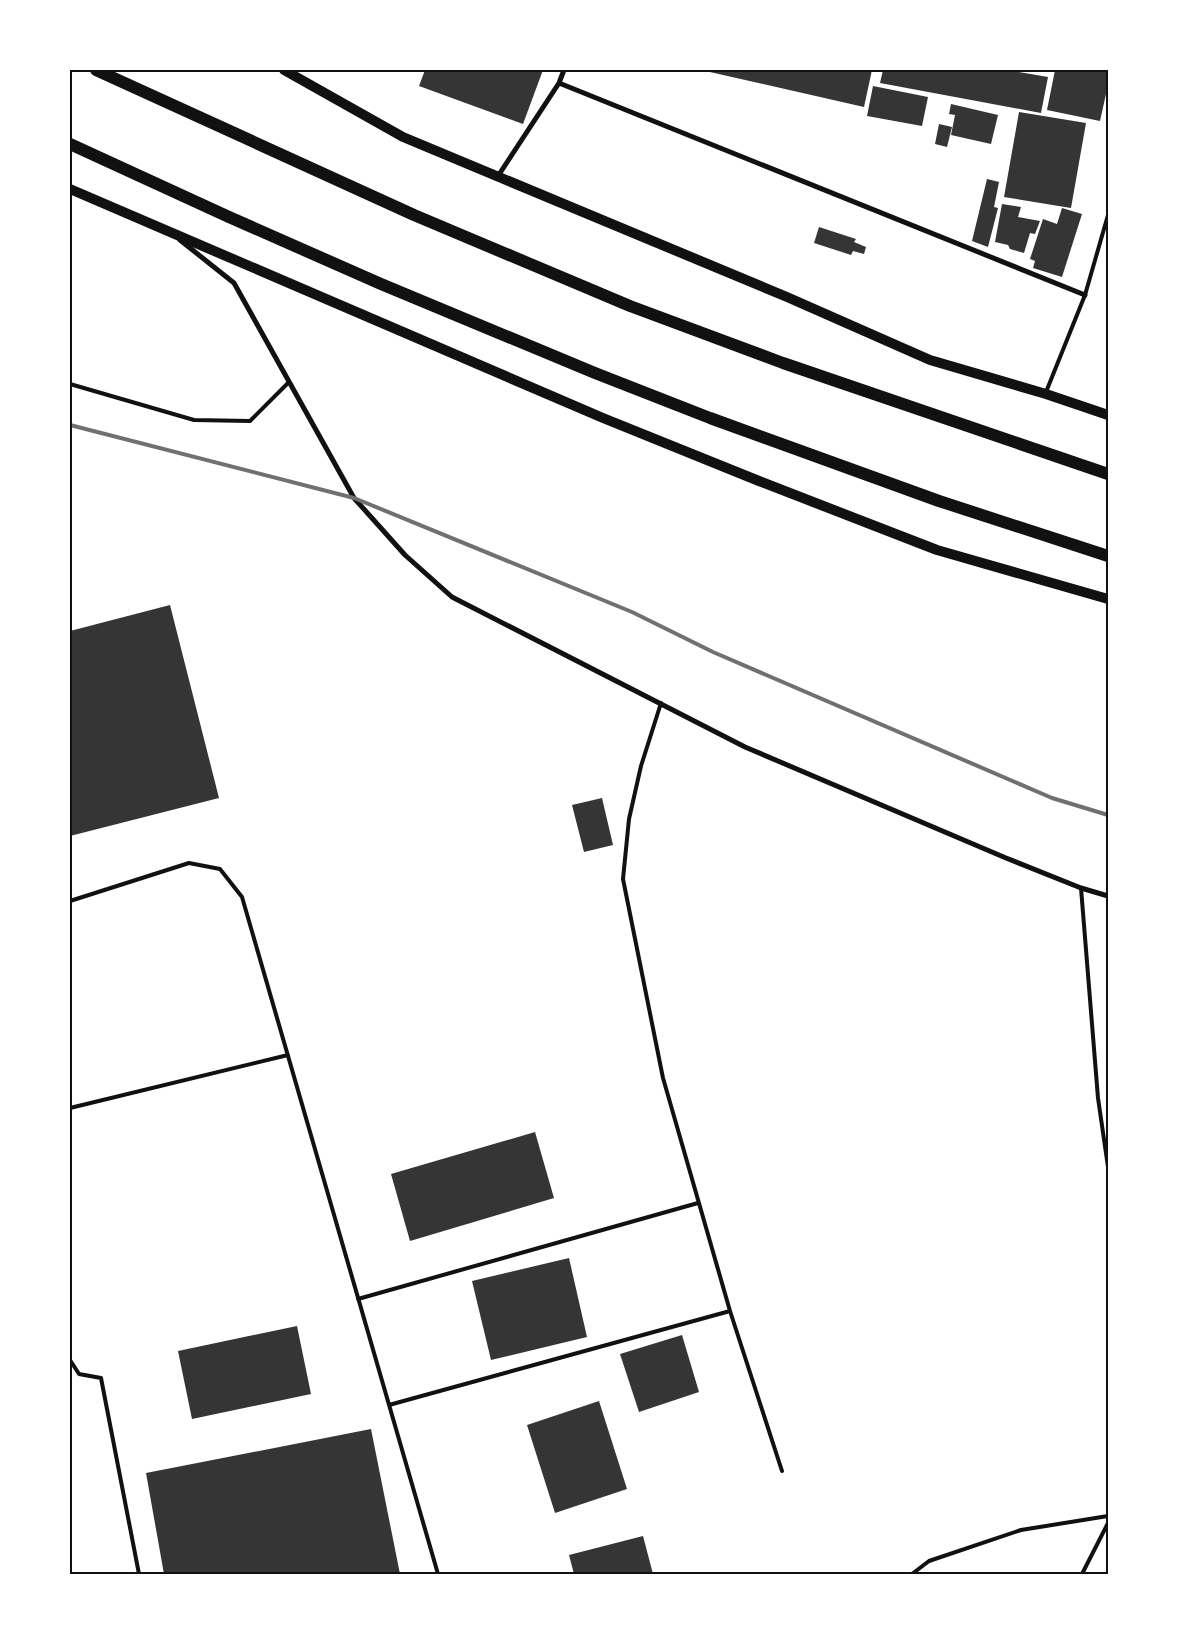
<svg xmlns="http://www.w3.org/2000/svg" width="1178" height="1644" font-family="'Sofia Sans Condensed',sans-serif">
<style>
.building{fill:#353535}
.lines{fill:none;stroke-linecap:round;stroke-linejoin:round}
.service{stroke:#111;stroke-width:4}
.minor{stroke:#111;stroke-width:5}
.secondary{stroke:#111;stroke-width:10}
.primary{stroke:#111;stroke-width:12}
.rail{stroke:#707070;stroke-width:4}
.neatline{fill:none;stroke:#111;stroke-width:2}
</style>
<rect width="100%" height="100%" fill="#fff"/>
<path class="building" d="M 425,70 L 543,70 L 523,124 L 419,86 Z
M 701,70 L 872,70 L 864,107 Z
M 883,70 L 1008,70 L 1048,77 L 1041,113 L 880,83 Z
M 1055,70 L 1108,70 L 1108,85 L 1100,121 L 1047,110 Z
M 873,86 L 928,97 L 922,126 L 867,116 Z
M 951,104 L 998,115 L 991,144 L 951,135 L 955,115 L 949,114 Z
M 1019,112 L 1086,123 L 1071,208 L 1004,197 Z
M 939,124 L 952,127 L 947,147 L 935,144 Z
M 987,179 L 999,182 L 994,207 L 998,208 L 988,247 L 972,241 Z
M 1002,204 L 1021,207 L 1018,217 L 1040,221 L 1035,234 L 1030,233 L 1024,253 L 1010,249 L 1008,245 L 995,242 Z
M 1062,208 L 1082,214 L 1062,277 L 1033,268 L 1035,261 L 1030,259 L 1043,219 L 1057,224 Z
M 819,227 L 856,239 L 854,242 L 866,247 L 864,254 L 853,251 L 851,255 L 814,243 Z
M 170,605 L 219,798 L 70,836 L 70,631 Z
M 602,798 L 613,845 L 584,852 L 572,805 Z
M 535,1132 L 554,1198 L 410,1241 L 391,1174 Z
M 569,1258 L 587,1337 L 491,1360 L 472,1281 Z
M 297,1326 L 311,1394 L 192,1419 L 178,1351 Z
M 682,1335 L 699,1392 L 639,1412 L 620,1354 Z
M 599,1401 L 627,1489 L 555,1513 L 527,1425 Z
M 371,1429 L 400,1574 L 164,1574 L 146,1473 Z
M 643,1536 L 653,1574 L 574,1574 L 569,1555 Z"/>
<g class="lines">
<path class="service" d="M 70,384 L 194,420 L 250,421 L 289,382
M 1046,392 L 1085,295 L 1108,215
M 661,703 L 641,766 L 629,819 L 623,879 L 663,1078 L 730,1311 L 782,1471
M 1081,888 L 1098,1098 L 1108,1167
M 70,901 L 189,863 L 220,869 L 242,897 L 438,1574
M 70,1108 L 288,1055
M 358,1299 L 698,1203
M 70,1360 L 79,1374 L 101,1378 L 139,1574
M 389,1405 L 730,1311
M 912,1574 L 929,1561 L 1021,1530 L 1108,1516
M 1082,1574 L 1108,1523"/>
<path class="minor" d="M 559,83 L 1085,295
M 498,176 L 559,83 L 564,70
M 180,240 L 234,283 L 354,498 L 405,555 L 452,597 L 745,747 L 1006,858 L 1081,888 L 1108,896"/>
<path class="secondary" d="M 284,70 L 403,137 L 787,297 L 930,360 L 1046,394 L 1108,415
M 70,189 L 603,418 L 759,481 L 937,550 L 1108,599"/>
<path class="primary" d="M 96,70 L 414,215 L 630,306 L 783,363 L 1108,474
M 70,144 L 229,217 L 381,284 L 595,373 L 710,418 L 939,501 L 1108,556"/>
<path class="rail" d="M 70,425 L 354,498 L 632,612 L 713,652 L 1052,798 L 1108,815"/>
</g>
<rect width="1178" height="1644" fill="none" stroke="#ffffff" stroke-width="142"/>
<rect x="71" y="71" width="1036" height="1502" class="neatline"/>
</svg>
